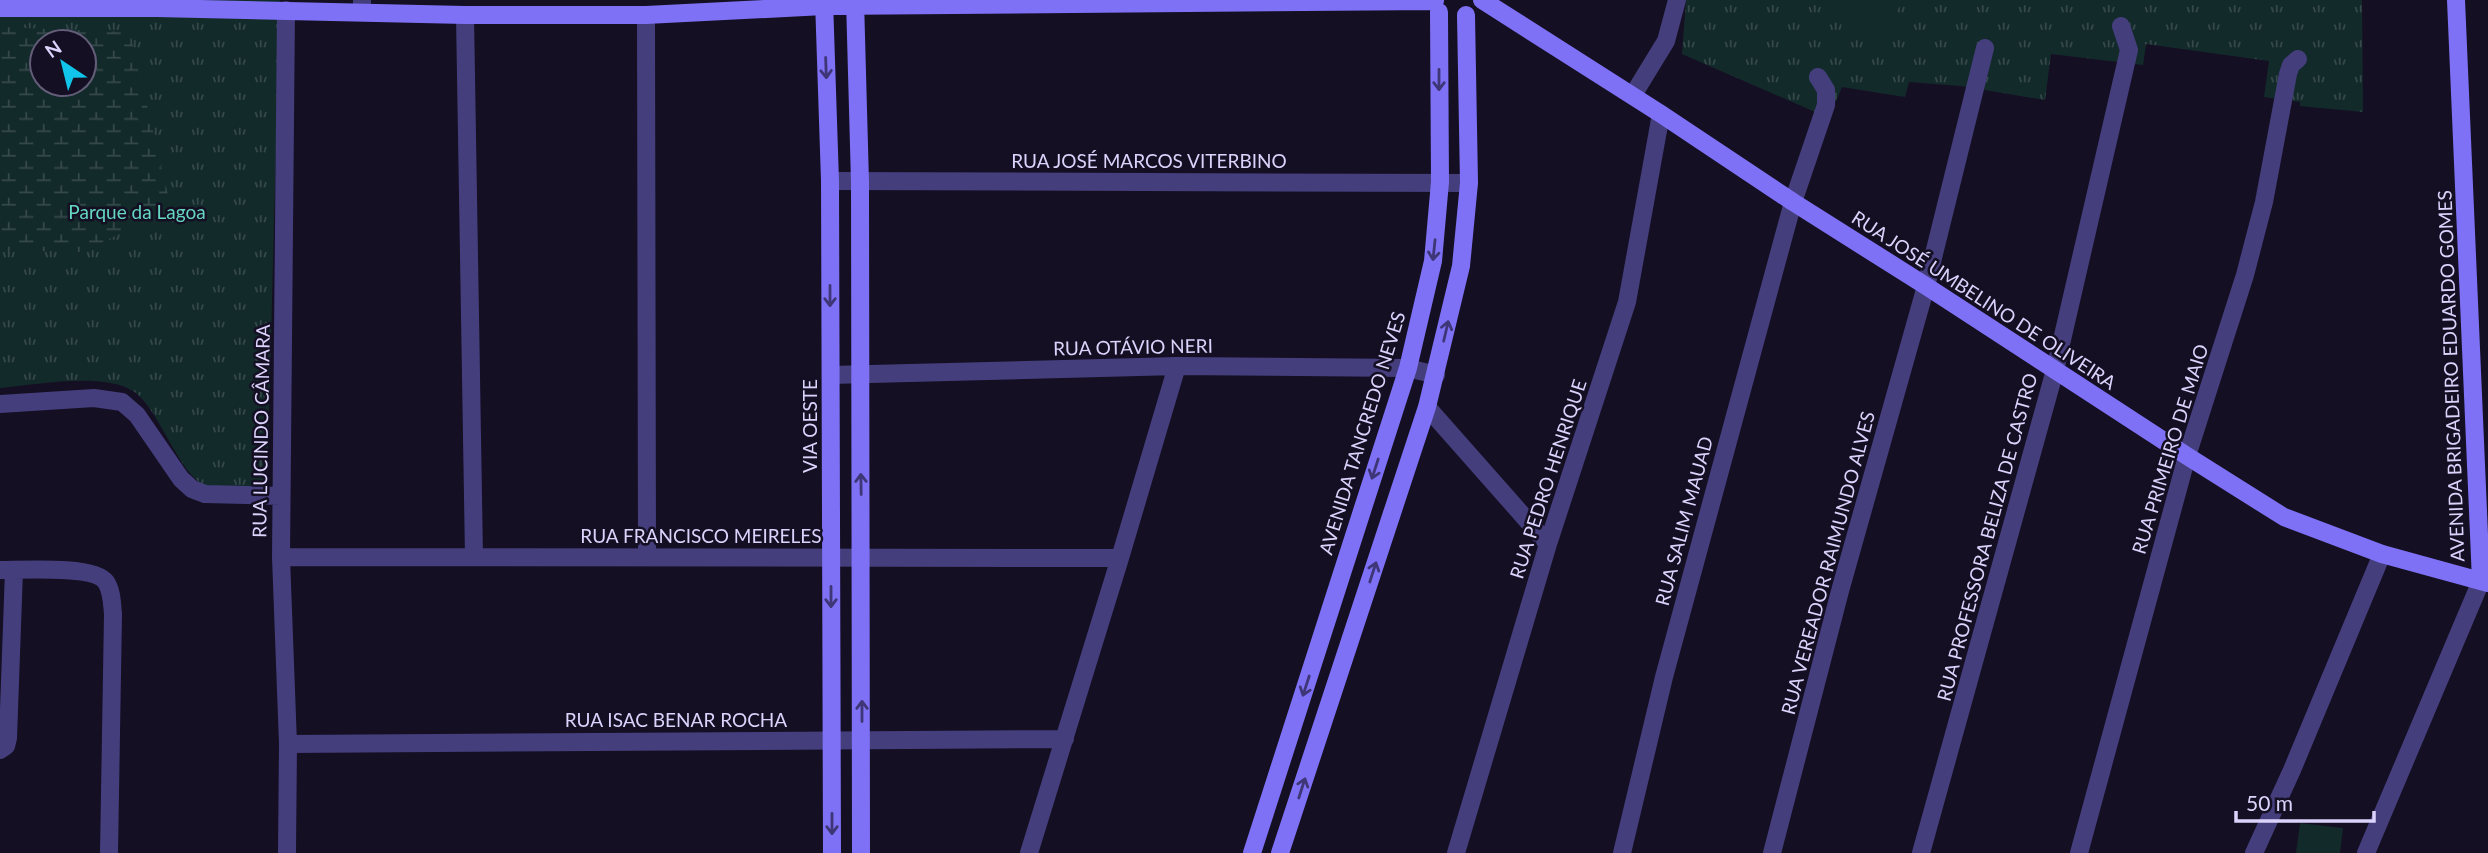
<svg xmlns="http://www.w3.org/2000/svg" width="2488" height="853" font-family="Lato,sans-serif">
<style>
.grass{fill:url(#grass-tufts);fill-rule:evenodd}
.wetland{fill:url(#wetland-marsh);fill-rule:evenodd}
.garden{fill:#132a2b}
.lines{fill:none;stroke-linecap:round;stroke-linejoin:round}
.street{stroke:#453e7d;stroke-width:18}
.secondary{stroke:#7e71f5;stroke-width:18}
.oneway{stroke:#3e3676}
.labels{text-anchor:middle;stroke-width:5;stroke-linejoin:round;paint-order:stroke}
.street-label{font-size:19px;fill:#dbd3fc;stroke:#140f22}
.park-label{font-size:19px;fill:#64d6c2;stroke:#140f22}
</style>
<defs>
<pattern id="grass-tufts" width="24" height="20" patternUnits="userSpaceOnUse" patternTransform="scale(1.75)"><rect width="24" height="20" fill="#132a2b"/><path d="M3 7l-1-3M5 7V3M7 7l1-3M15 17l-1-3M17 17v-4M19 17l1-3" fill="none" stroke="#35484b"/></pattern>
<pattern id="wetland-marsh" width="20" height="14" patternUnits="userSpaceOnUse" patternTransform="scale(1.75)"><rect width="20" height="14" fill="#132a2b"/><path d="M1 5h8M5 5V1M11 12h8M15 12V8" fill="none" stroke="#35484b"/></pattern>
</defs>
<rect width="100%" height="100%" fill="#140f22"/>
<path class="grass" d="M 0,0 L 280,0 L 267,487 C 249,487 226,490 208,486 C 180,480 160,408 133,391 C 102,372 36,385 0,388 ZM 42,42 L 84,42 L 84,84 L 42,84 Z
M 1686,0 L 2362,0 L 2363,112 L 2300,106 L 2300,102 L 2264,97 L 2269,61 L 2146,44 L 2143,65 L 2051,54 L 2045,100 L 1961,86 L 1909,82 L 1905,97 L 1842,87 L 1829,118 L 1682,54 Z"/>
<path class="wetland" d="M 0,27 L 130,32 L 171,208 L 83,252 L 0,250 ZM 42,42 L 84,42 L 84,84 L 42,84 Z"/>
<path class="garden" d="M 1817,0 L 1904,0 L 1876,41 Z
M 2300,823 L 2343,828 L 2340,853 L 2296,853 Z"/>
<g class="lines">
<path class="street" d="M 362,0 L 362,11
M 286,10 L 281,557 L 288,744 L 287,853
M 465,15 L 474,557
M 646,15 L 647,557
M 1633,95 L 1666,41 L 1677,0
M 830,181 L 1469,183
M 831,375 L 1177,366 L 1408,368 L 1436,375
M 0,404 L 94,398 L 122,402 L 137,415 L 181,479 L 192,489 L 205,494 L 281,496
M 1427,407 L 1548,544
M 281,557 L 1120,558
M 0,570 C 21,570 95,565 106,582 C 112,591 112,604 113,614 L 109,853
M 288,744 L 1065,739
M 0,750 L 6,746 L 8,738 L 14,570
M 1029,853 L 1120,558 L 1177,366
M 1456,853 L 1548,544 L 1627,302 L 1661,114
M 1622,853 L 1664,677 L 1793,202 L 1826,105 L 1826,90 L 1818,77
M 1772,853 L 1840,591 L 1926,286 L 1985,48
M 1921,853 L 2055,370 L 2129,50 L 2121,26
M 2079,853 L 2187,456 L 2245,275 L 2264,202 L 2288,74 L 2291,65 L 2298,59
M 2254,853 L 2292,770 L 2382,554
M 2366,853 L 2481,581"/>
<path class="secondary" d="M 824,0 L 830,181 L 832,853
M 855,0 L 860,182 L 861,853
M 1482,0 L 1661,114 L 1793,202 L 1926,286 L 2187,456 L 2284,517 L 2382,554 L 2488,583
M 2456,0 L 2481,581
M 0,8 L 156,8 L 465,15 L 646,15 L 824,6 L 1435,1
M 1252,853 L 1408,368 L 1433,261 L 1440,182 L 1439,12
M 1280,853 L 1427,407 L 1461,266 L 1469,183 L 1466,15"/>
</g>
<defs><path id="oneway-shaft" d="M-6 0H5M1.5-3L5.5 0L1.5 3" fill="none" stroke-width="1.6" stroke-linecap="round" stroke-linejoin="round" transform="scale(1.75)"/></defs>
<g class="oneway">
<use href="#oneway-shaft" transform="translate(826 68) rotate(88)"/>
<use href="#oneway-shaft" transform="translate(1439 80) rotate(90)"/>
<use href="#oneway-shaft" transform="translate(1434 250) rotate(96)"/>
<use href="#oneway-shaft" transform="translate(830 296) rotate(90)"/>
<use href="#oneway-shaft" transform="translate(1446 331) rotate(-77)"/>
<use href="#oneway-shaft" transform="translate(1375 469) rotate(108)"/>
<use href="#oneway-shaft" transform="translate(861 484) rotate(-91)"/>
<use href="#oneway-shaft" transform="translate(1373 572) rotate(-72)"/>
<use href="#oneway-shaft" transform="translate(831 597) rotate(90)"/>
<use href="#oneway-shaft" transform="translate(1306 686) rotate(108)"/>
<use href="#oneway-shaft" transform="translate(862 711) rotate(-90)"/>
<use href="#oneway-shaft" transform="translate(1302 788) rotate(-72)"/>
<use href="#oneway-shaft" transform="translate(832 824) rotate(90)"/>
</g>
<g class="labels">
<g class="street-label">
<text x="1149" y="168">RUA JOSÉ MARCOS VITERBINO</text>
<text transform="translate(1984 300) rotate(33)" y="7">RUA JOSÉ UMBELINO DE OLIVEIRA</text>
<text transform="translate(1133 347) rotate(-1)" y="7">RUA OTÁVIO NERI</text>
<text transform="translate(2451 376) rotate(-92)" y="7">AVENIDA BRIGADEIRO EDUARDO GOMES</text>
<text transform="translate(810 426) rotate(-90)" y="7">VIA OESTE</text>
<text transform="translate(261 431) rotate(-89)" y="7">RUA LUCINDO CÂMARA</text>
<text transform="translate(1362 433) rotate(-73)" y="7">AVENIDA TANCREDO NEVES</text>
<text transform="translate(2170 449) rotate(-73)" y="7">RUA PRIMEIRO DE MAIO</text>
<text transform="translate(1548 479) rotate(-72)" y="7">RUA PEDRO HENRIQUE</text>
<text transform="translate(1684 521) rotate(-75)" y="7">RUA SALIM MAUAD</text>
<text x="701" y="543">RUA FRANCISCO MEIRELES</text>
<text transform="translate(1987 537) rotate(-75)" y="7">RUA PROFESSORA BELIZA DE CASTRO</text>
<text transform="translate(1828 563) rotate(-75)" y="7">RUA VEREADOR RAIMUNDO ALVES</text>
<text x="676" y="727">RUA ISAC BENAR ROCHA</text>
</g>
<g class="park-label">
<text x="137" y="219">Parque da Lagoa</text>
</g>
</g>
<g transform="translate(63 63) rotate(325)"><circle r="33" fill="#140f22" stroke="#645d79" stroke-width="2"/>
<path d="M0-5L12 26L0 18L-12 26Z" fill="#11c5ea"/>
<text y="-10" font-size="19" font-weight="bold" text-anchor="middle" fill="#dbd3fc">N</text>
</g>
<path d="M2236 811v10h138v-10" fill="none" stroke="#dbd3fc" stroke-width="3.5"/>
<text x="2246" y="811" font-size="21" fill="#dbd3fc" stroke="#140f22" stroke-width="5" paint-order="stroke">50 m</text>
</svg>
